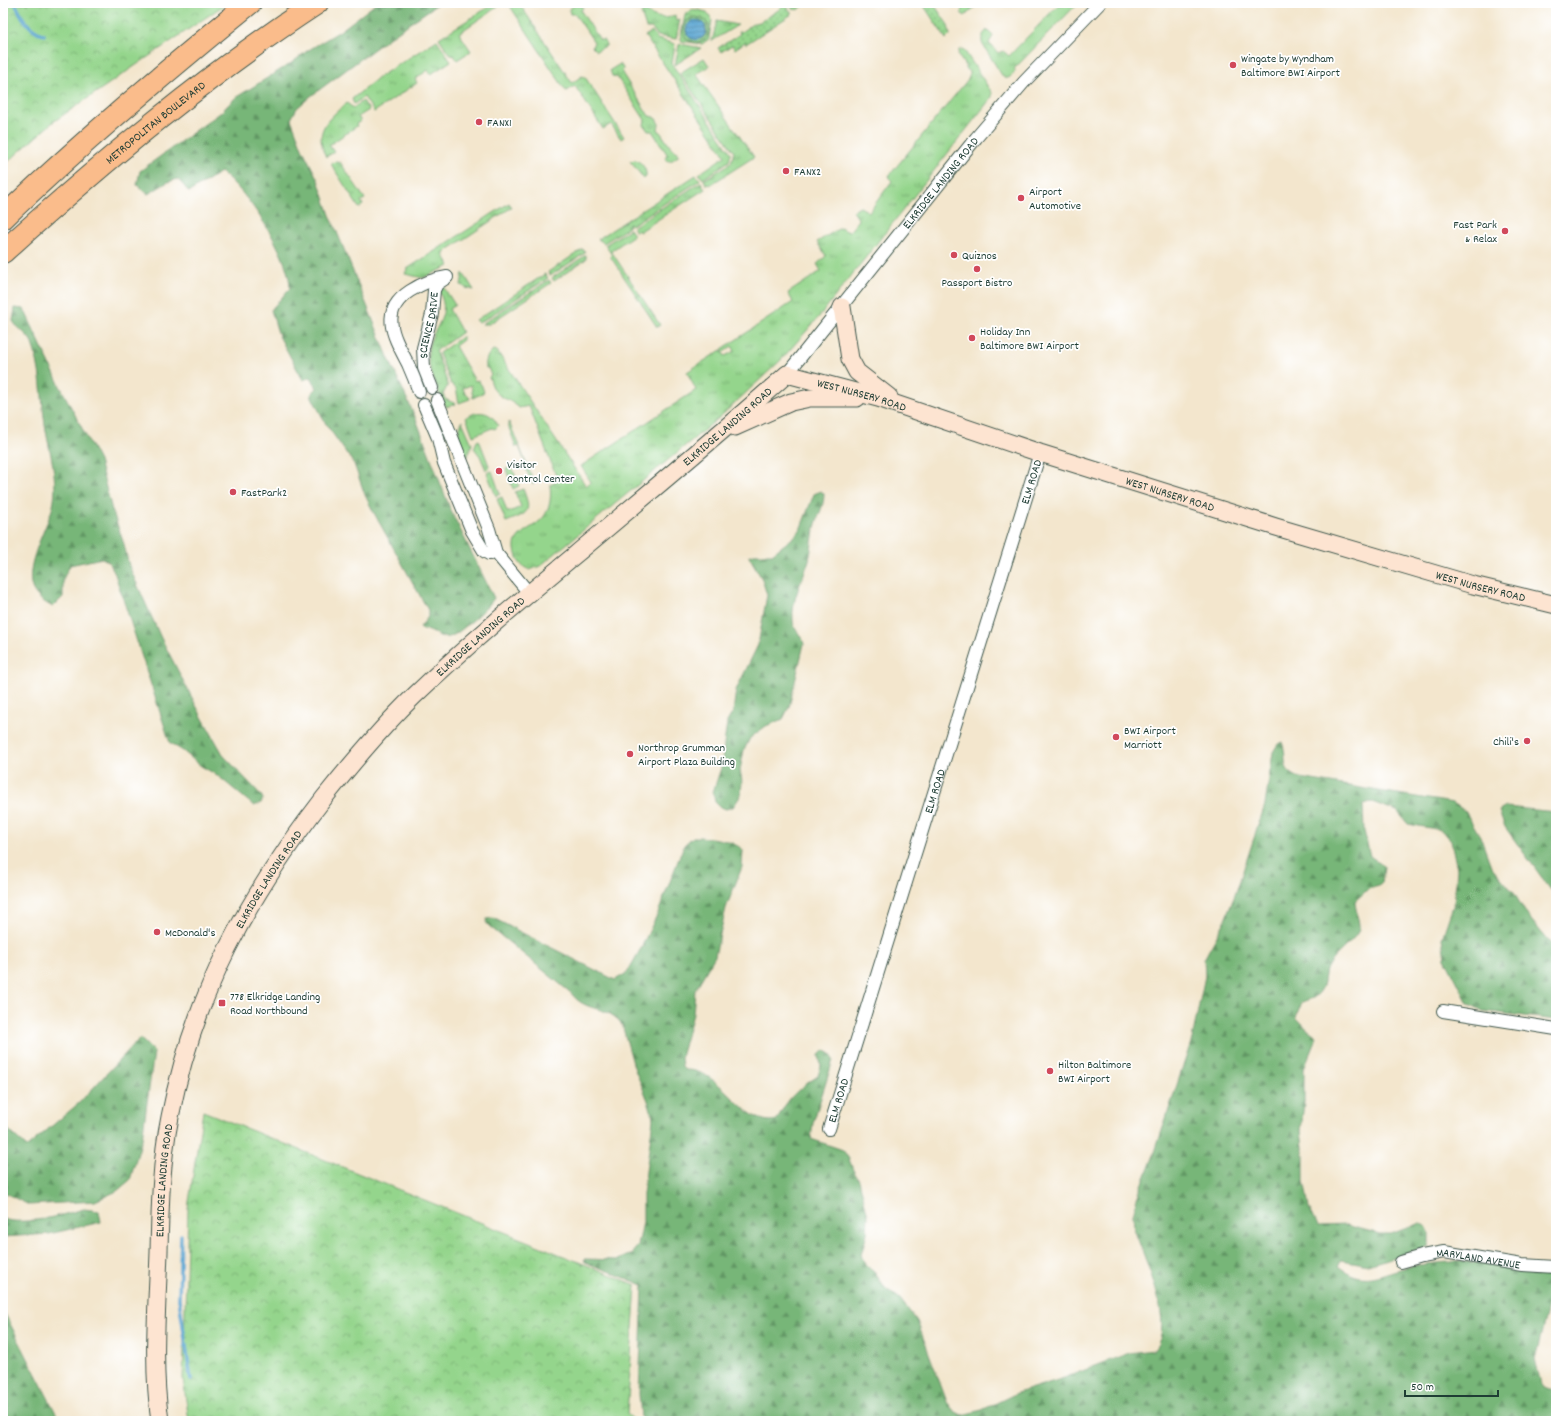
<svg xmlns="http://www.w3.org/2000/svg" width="1559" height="1424" font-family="Dekko,sans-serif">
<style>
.grass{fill:url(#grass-tufts);stroke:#5a8960;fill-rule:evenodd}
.forest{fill:url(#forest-firs);stroke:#4b7a56}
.park{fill:url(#park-crowns);stroke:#5a8960}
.garden{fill:url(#garden-dots);stroke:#5a8960;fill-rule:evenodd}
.water{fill:url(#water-rules);stroke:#3c7082}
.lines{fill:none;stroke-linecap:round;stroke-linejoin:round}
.stream{stroke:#59a4d1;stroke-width:3.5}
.minor-casing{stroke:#3f564b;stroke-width:14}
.secondary-casing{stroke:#3f564b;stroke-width:19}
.motorway-casing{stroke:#3f564b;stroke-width:24}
.minor{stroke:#fff;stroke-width:12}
.secondary{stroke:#fde4d1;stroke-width:17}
.motorway{stroke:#fabc8b;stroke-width:22}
.poi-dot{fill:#d1495b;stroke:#fff;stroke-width:1.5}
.labels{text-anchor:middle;stroke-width:3.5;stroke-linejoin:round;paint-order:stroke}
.poi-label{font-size:12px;fill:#1f3d34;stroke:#fff;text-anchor:start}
.street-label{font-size:12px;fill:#1f3d34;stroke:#fff}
</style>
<defs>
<pattern id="grass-tufts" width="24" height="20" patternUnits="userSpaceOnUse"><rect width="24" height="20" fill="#94d58c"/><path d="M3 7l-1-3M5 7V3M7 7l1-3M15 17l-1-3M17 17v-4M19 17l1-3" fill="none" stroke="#78ae73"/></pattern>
<pattern id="forest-firs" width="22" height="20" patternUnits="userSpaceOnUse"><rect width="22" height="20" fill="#77b678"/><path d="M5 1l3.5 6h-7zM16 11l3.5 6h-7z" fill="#619563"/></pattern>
<pattern id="park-crowns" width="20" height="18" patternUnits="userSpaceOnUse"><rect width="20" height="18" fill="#94d58c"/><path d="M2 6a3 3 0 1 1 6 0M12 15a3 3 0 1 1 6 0" fill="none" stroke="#78ae73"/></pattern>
<pattern id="garden-dots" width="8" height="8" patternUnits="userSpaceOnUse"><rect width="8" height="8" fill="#94d58c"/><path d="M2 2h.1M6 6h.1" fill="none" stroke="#78ae73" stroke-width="1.8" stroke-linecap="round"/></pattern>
<pattern id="water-rules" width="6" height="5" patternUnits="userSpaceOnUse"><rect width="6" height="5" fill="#59a4d1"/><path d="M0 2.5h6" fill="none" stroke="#4987aa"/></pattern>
</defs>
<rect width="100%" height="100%" fill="#fff"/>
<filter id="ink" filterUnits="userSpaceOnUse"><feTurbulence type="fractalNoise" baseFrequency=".025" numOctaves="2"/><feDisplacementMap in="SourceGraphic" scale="8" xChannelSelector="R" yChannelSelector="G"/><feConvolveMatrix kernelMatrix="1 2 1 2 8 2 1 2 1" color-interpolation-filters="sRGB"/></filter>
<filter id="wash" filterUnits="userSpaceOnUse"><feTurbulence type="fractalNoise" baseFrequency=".012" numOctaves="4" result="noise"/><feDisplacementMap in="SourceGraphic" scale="16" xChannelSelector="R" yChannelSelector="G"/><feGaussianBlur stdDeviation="0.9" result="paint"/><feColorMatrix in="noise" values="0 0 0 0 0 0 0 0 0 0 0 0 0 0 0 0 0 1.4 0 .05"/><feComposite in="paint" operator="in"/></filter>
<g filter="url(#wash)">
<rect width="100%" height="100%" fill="#f3e6cd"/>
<path class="grass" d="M 495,3 L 503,3 L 459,33 L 471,51 L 457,60 L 454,55 L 451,56 L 439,38 Z
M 508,3 L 519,3 L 572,83 L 582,76 L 585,77 L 624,137 L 621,139 L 611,124 L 603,129 L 575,86 L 566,91 Z
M 578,3 L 580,3 L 583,7 L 581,11 L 600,40 L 604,40 L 606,43 L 606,46 L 596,51 L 592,47 L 594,42 L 575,14 L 570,14 L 569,9 Z
M 963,3 L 979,3 L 965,16 L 961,13 Z
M 1060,3 L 1078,3 L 1014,69 L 1016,71 L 1009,78 L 1003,77 L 983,45 C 980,39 983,34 987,30 L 993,36 L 989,43 L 998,53 L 1003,51 L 1009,56 Z
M 693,9 L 707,12 L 712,20 L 709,39 L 702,44 L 681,41 L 680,39 L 685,15 ZM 693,17 L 702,18 L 709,25 L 708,36 L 699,43 L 689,41 L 683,31 L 685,22 Z
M 645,11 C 654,17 664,21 675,15 L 676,21 L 680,20 L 676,39 L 658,36 L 652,28 L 646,28 L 641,13 Z
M 717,21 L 737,25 L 738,25 L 712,41 Z
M 652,31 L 657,39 L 675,44 L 672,64 L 731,153 L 729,161 L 703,179 L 699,174 L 725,156 L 645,36 Z
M 437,40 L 451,61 L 431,74 L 428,70 L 415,79 L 417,83 L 374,112 L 364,97 L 354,104 L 352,99 L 379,77 Z
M 680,44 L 701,48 L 675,65 L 679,45 Z
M 962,49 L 964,50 L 992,93 L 992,97 L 818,318 L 781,360 L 721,416 L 540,566 L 530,570 C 523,567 519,564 517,557 C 507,531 535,531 545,515 C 551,505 551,496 550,485 L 558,481 L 529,406 L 519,408 C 512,400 501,399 495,391 C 492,387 491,381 489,377 L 491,375 L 488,368 L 486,368 C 485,361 487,355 493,350 L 497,351 L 586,486 L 591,482 L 581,466 L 696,390 L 687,372 L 721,350 L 725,356 L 735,351 L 732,346 L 724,352 L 722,349 L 793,302 L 788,293 L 821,271 L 817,264 L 826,256 L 817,242 L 840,228 L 849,232 L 859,220 L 853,211 L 860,207 L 869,212 L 892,181 L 888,177 L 969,78 L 969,72 L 958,55 L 959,50 Z
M 704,58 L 709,66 L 696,74 L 754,157 L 710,185 L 709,184 L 707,185 L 704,180 L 731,163 L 734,152 L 680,73 Z
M 620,64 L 623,68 L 622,73 L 649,116 L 655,117 L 659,124 L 658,129 L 672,149 L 678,152 L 678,156 L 671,161 L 668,161 L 665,158 L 667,154 L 652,131 L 648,131 L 644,125 L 645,120 L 617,77 L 612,76 L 610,70 Z
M 363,101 L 369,110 L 358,117 L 361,121 L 356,124 L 357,126 L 329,145 L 334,152 L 326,157 C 313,130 328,119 347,103 L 353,108 Z
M 636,160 C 642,163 647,169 646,177 L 644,179 L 630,161 Z
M 336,161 L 337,163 L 340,162 L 365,199 L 361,201 L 363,205 L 359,208 L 331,164 Z
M 696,175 L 700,180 L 632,225 L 630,224 L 628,225 L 629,227 L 604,243 L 598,239 Z
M 701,182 L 705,189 L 639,232 L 638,230 L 636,232 L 633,227 Z
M 509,203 L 512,207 L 443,253 L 449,266 L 423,278 L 405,274 L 407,269 Z
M 630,229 L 634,235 L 611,251 L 660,325 L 657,327 L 610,256 L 612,255 L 605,245 Z
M 583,249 L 585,253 L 550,276 L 548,272 Z
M 586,255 L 586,259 L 554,281 L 552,278 Z
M 463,273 L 474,290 L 466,288 L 461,285 Z
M 545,274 L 548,278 L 479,323 L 476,320 Z
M 549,280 L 551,283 L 489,324 L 482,324 Z
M 443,286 L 455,305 L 449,309 L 462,332 L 436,351 L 448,385 L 443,394 L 445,399 L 456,404 L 446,407 C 440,394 428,370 428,355 C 427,330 454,319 439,292 Z
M 463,336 L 463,340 L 455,346 L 475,381 L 478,380 L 482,386 L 484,392 L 473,398 L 471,385 L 463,388 L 465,394 L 468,395 L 470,399 L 459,403 L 456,388 L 451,384 L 439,353 Z
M 475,413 C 485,411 494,415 498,426 L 495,429 L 492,428 L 473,436 L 466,417 Z
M 462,421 L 472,444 L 467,458 L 458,434 Z
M 509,422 L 534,482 L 533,485 L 523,463 L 525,462 L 519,446 L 516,447 L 508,425 Z
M 479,440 L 490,468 L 486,470 L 480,456 L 474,448 L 477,441 Z
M 512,467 L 519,486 L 513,489 L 506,469 Z
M 492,471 L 500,494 L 496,496 L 487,473 Z
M 523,489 C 532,512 529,513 506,522 L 497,499 L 502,497 L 507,512 L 509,512 L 521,507 L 515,492 Z"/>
<path class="forest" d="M 377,3 L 439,3 L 393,35 L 311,96 L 297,108 L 291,119 L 302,148 L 318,180 L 330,215 L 388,357 L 416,419 L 451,511 L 494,598 C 490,606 457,636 449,637 C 440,639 432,630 422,629 L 420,627 L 428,617 L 428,610 L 374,513 L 365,495 L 354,464 L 326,424 L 312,397 L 312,393 L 317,388 L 311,377 L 303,380 L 279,336 L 271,310 L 290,288 C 290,255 247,191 221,172 L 189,192 L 178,179 L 168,182 L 148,194 L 137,185 L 140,171 L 220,113 L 235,98 L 293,62 L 307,51 L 340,31 Z
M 15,308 L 24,309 L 59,384 L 99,461 L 112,510 L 124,544 L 129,566 L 161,638 L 202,717 L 224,756 L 261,795 L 263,799 L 261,803 L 254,806 L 217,775 L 201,766 L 183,751 L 170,743 L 115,574 L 108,561 L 102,558 L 70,565 L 63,579 L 63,597 L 53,607 C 43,602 33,595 31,584 C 27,560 47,528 53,506 C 59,479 49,451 45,425 C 41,397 42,368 31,341 C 27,333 17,329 13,321 Z
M 821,491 L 824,494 C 824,506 819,513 816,524 C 812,535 812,548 809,560 C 803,579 791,600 793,620 C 793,630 802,635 804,644 L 789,707 L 783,719 L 766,726 L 750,738 L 744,750 L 740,770 L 742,781 L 741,795 L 733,807 L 726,809 L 720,807 L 715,802 L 713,792 L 721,768 L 727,722 L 733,712 L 736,690 L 758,645 L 767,595 L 762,579 L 749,556 L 754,554 L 772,554 L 794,537 L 800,530 L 814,494 Z
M 1282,742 C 1289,760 1278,769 1300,778 L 1453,803 L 1465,811 L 1480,836 L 1491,866 L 1514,893 L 1527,915 L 1556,950 L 1556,1020 L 1483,1011 L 1468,1003 L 1445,958 L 1442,938 L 1454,903 L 1457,869 L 1451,841 L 1441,830 L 1408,824 L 1397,811 L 1372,802 L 1363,804 L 1364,831 L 1370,856 L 1384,866 L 1382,883 L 1367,890 L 1355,901 C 1355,908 1360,923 1359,929 C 1357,939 1334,954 1328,966 C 1322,975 1328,985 1316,996 C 1313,999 1306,1000 1302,1002 L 1296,1017 L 1307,1029 L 1317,1036 L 1304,1068 L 1304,1102 L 1301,1131 L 1304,1156 L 1304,1181 L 1309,1208 L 1318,1226 L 1346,1225 L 1380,1234 L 1391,1234 L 1420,1223 L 1426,1225 L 1429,1231 L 1429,1246 L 1368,1265 L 1341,1260 L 1338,1266 C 1365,1286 1375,1275 1404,1268 C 1459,1256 1502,1264 1556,1271 L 1556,1291 L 1551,1294 L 1535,1359 L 1542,1388 L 1556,1392 L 1556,1421 L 649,1421 L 641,1417 L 639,1394 L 643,1285 L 585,1262 L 584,1259 L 618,1260 L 631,1254 L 638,1246 L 643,1222 L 643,1194 L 653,1119 C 650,1100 640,1084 634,1067 C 630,1054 627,1041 623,1028 C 622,1024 619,1020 616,1018 C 602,1006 584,1011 571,993 L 489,926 L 486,922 L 487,919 L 493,918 L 615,980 L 627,973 L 640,950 L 658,913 L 684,845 L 693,837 C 708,837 732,839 743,850 L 742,867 L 726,908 L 715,956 L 695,990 L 693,1014 L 681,1057 L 682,1067 L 685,1070 C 722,1068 744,1129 777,1120 C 787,1098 798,1089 818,1076 L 821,1066 L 819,1055 L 824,1050 L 831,1054 L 833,1060 L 813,1123 L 811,1139 L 843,1150 L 849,1159 L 853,1170 L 859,1180 L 868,1216 L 867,1234 L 861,1255 L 865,1264 L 877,1275 L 885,1288 L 899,1298 L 917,1321 L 947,1402 L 954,1411 L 962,1415 L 982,1410 L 1017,1393 L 1064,1378 L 1129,1353 L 1154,1350 C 1177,1324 1143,1257 1134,1228 L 1133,1215 L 1137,1198 L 1154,1155 L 1192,1039 L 1205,976 L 1204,959 L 1223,925 L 1235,895 L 1265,805 L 1273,752 L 1278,744 Z
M 1506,807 L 1556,812 L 1556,897 L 1505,827 L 1499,811 Z
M 140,1038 L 154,1052 L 142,1139 L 130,1180 L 117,1191 L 95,1201 L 29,1205 L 3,1192 L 3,1125 L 27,1147 L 79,1103 Z
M 84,1209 L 99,1211 L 101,1222 L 49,1234 L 3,1237 L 3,1219 C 25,1226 62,1215 84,1209 Z
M 3,1310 L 60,1421 L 3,1421 Z"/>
<path class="park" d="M 3,3 L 227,3 L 53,122 L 3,166 Z
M 203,1111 L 636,1285 L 627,1414 L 635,1421 L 189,1421 L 183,1379 L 188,1208 Z"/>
<path class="garden" d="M 789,3 L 808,3 L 797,10 L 796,9 L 793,10 Z
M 922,3 L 933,3 L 948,25 L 950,35 L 946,39 Z
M 786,5 L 792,14 L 746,44 L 745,42 L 735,49 L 732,45 L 721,52 L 718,48 L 740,34 L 739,31 L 741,32 L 754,23 L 760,22 Z
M 696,17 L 706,21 L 709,30 L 706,39 L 697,43 L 686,39 L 683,31 L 687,21 ZM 697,20 L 705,25 L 707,31 L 704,37 L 696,40 L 686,33 L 686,29 L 690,22 Z"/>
<path class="water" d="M686 30a10 10 0 1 1 20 0a10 10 0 1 1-20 0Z"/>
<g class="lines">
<path class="stream" d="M 15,3 C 22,18 28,29 44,35
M 181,1235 L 179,1299 L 191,1380"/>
</g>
</g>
<g filter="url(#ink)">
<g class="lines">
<g class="minor-casing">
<g id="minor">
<path id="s1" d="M 787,374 L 976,138 L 1024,82 L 1100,3"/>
<path id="s2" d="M 432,388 L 424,368 L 423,348 L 432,314 L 434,290 L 437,284 L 446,278"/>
<path d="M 419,392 C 416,383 412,373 408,364 C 394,337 378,312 410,291 C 421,284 433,279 447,277"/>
<path d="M 437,400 L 489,529 L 496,553 L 529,593"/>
<path d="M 424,405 L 438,438 L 444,463 L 472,531 L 484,551 L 489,554 L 496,553"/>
<path d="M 1443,1011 L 1556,1029"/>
<path id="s3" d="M 829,1129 L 1040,453"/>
<path id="s4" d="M 1401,1262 L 1422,1256 L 1444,1252 L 1522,1265 L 1556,1267"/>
</g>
</g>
<g class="secondary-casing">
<g id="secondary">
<path d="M 842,307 L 850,359 L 857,372 L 889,397"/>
<path d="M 735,427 L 791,402 L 810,398 L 857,398"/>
<path id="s5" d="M 160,1421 C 152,1365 157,1309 159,1252 C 160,1207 161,1161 170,1117 C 194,994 248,896 324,798 C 352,763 381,728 414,696 C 465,647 520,601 575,555 C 646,495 718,436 787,374 L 878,398 L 1040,453 L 1276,527 L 1473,585 L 1556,605"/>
</g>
</g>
<g class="motorway-casing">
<g id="motorway">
<path d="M 3,218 C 82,142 165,72 250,3"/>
<path id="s6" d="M 3,252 C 102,163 205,76 317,3"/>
</g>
</g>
<use href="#minor" class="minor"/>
<use href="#secondary" class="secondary"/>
<use href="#motorway" class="motorway"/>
</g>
</g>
<g class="poi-dot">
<circle cx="1233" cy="65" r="4"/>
<circle cx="479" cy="122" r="4"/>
<circle cx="786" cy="171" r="4"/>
<circle cx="1021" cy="198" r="4"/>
<circle cx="1505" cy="231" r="4"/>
<circle cx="954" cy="255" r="4"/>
<circle cx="977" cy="269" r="4"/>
<circle cx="972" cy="338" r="4"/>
<circle cx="499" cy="471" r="4"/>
<circle cx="233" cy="492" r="4"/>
<circle cx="1116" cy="737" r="4"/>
<circle cx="1527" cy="741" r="4"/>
<circle cx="630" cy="754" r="4"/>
<circle cx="157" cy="932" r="4"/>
<rect x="218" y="999" width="8" height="8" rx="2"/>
<circle cx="1050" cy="1071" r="4"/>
</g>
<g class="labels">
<g class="poi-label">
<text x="1241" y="62">Wingate by Wyndham<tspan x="1241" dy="14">Baltimore BWI Airport</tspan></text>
<text x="487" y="126">FANX1</text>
<text x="794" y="175">FANX2</text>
<text x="1029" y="195">Airport<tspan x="1029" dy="14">Automotive</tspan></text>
<text x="1497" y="228" text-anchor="end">Fast Park<tspan x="1497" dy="14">&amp; Relax</tspan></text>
<text x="962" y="259">Quiznos</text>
<text x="977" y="286" text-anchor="middle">Passport Bistro</text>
<text x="980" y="335">Holiday Inn<tspan x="980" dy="14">Baltimore BWI Airport</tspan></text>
<text x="507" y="468">Visitor<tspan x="507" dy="14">Control Center</tspan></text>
<text x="241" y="496">FastPark2</text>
<text x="1124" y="734">BWI Airport<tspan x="1124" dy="14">Marriott</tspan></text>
<text x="1519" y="745" text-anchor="end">Chili's</text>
<text x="638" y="751">Northrop Grumman<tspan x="638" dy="14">Airport Plaza Building</tspan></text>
<text x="165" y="936">McDonald's</text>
<text x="230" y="1000">778 Elkridge Landing<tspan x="230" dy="14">Road Northbound</tspan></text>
<text x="1058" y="1068">Hilton Baltimore<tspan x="1058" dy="14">BWI Airport</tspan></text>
</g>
<g class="street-label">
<text dy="4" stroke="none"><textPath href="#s6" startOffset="200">METROPOLITAN BOULEVARD</textPath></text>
<text dy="4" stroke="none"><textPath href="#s1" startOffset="245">ELKRIDGE LANDING ROAD</textPath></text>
<text dy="4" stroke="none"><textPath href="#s2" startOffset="65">SCIENCE DRIVE</textPath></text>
<text dy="4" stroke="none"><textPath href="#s5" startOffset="1369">WEST NURSERY ROAD</textPath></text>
<text dy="4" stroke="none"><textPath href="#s5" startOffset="1212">ELKRIDGE LANDING ROAD</textPath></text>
<text dy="4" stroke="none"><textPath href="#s3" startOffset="678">ELM ROAD</textPath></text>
<text dy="4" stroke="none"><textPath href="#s5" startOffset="1693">WEST NURSERY ROAD</textPath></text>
<text dy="4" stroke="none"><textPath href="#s5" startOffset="2017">WEST NURSERY ROAD</textPath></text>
<text dy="4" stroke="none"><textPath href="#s5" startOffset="888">ELKRIDGE LANDING ROAD</textPath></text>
<text dy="4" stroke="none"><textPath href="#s3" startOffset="354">ELM ROAD</textPath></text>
<text dy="4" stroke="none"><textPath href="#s5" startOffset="564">ELKRIDGE LANDING ROAD</textPath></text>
<text dy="4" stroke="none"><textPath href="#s3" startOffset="30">ELM ROAD</textPath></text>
<text dy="4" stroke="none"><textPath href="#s5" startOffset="241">ELKRIDGE LANDING ROAD</textPath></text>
<text dy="4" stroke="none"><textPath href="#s4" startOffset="79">MARYLAND AVENUE</textPath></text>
</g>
</g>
<rect width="1559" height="1424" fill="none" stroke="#fff" stroke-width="16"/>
<path d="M1405 1390v6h93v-6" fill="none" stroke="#1f3d34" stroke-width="2"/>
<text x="1411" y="1390" font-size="12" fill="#1f3d34" stroke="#ffffff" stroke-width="3" paint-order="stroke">50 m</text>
</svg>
